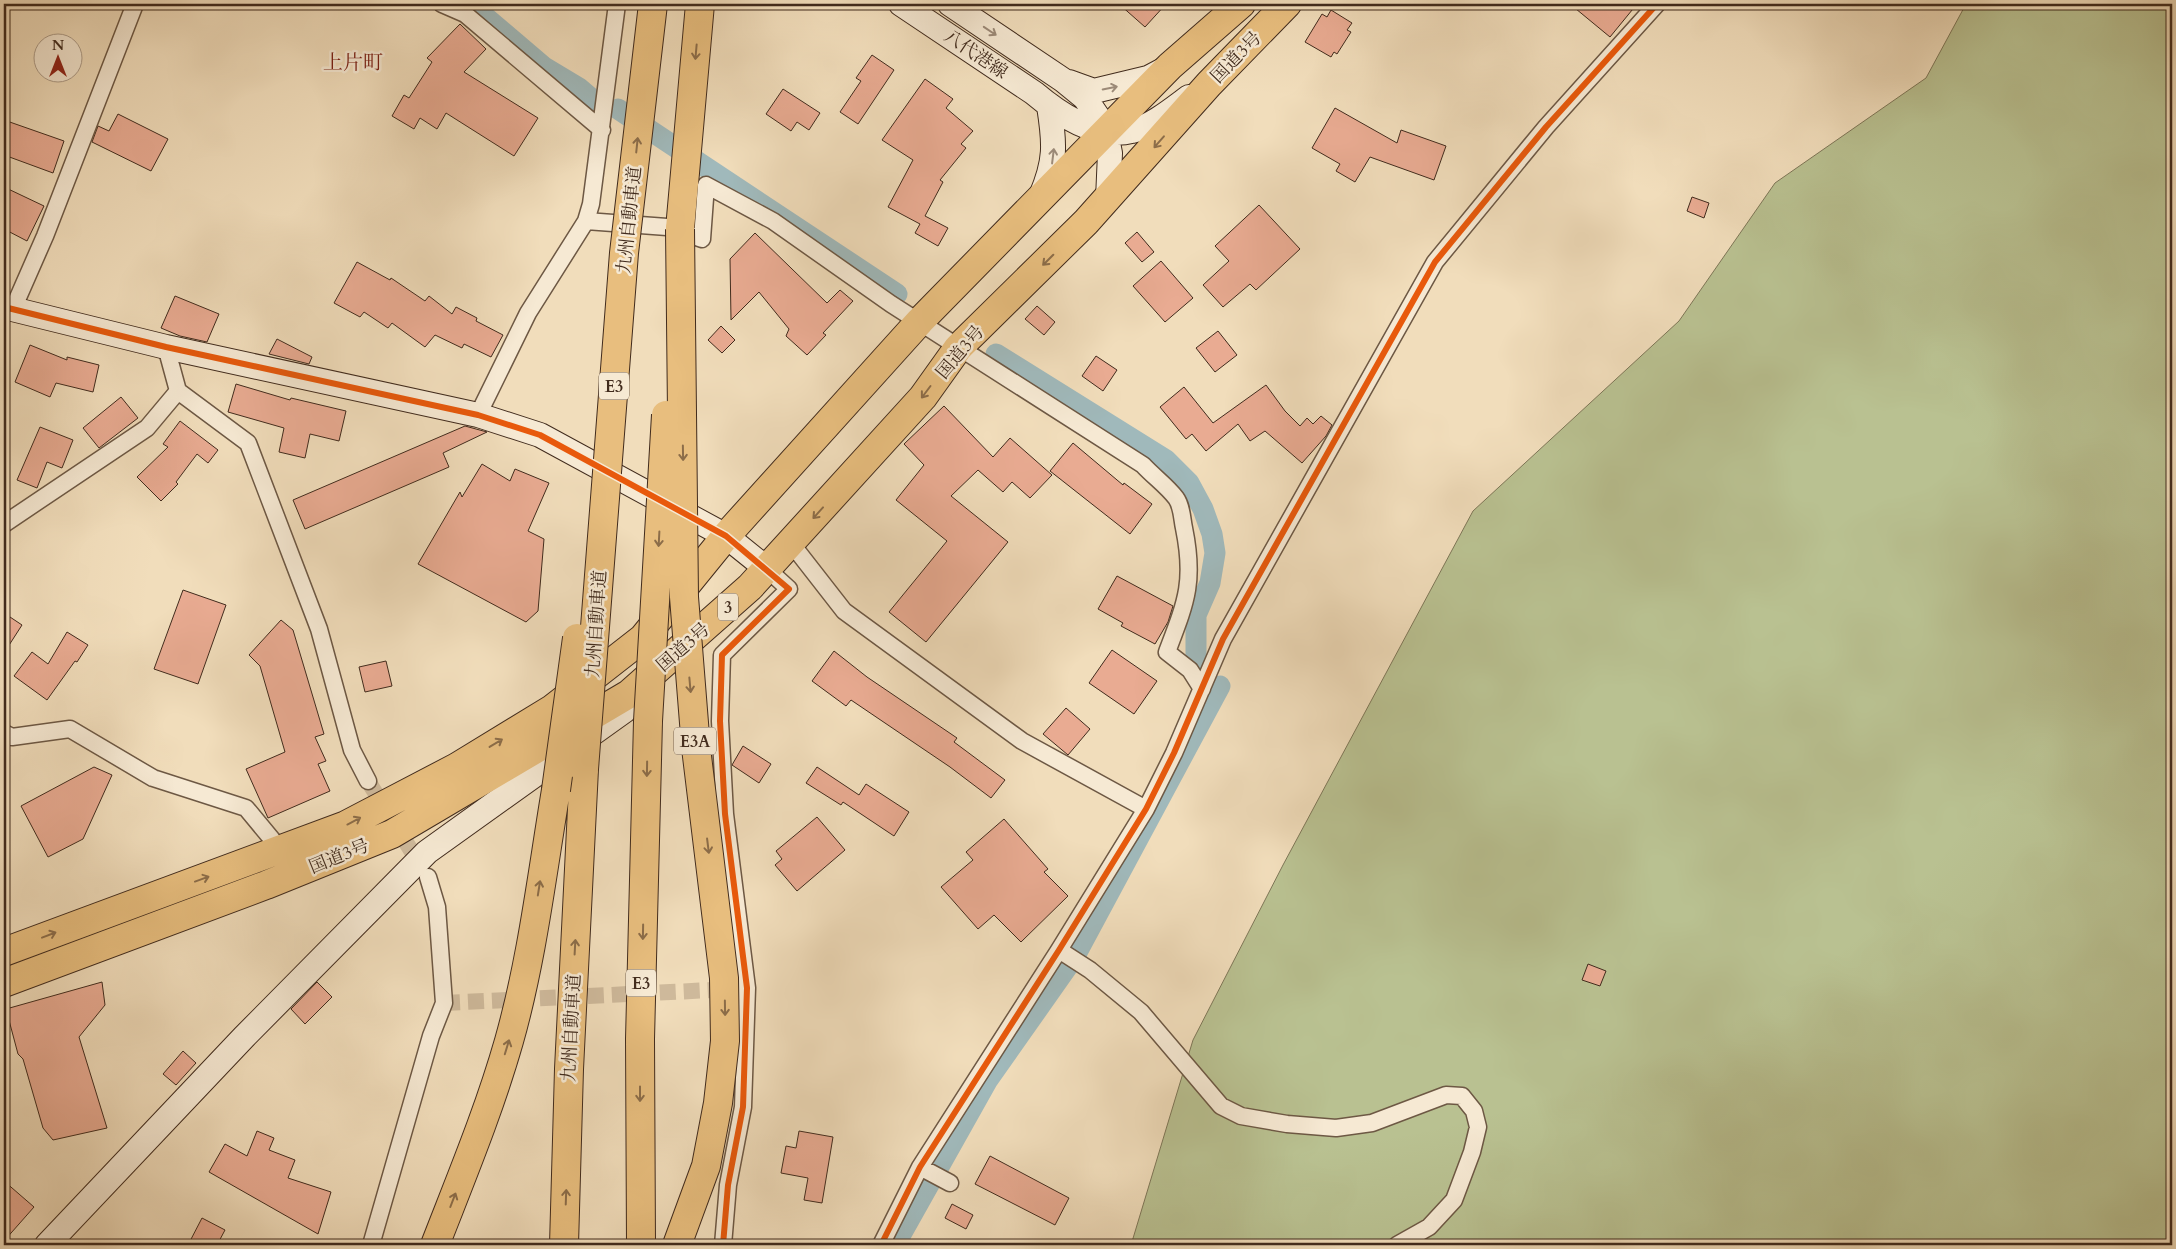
<svg xmlns="http://www.w3.org/2000/svg" width="2176" height="1249" font-family="Cardo,'Noto Serif JP',serif">
<style>
.green{fill:#b9c191;stroke:#7d7657}
.lines{fill:none;stroke-linecap:round;stroke-linejoin:round}
.canal{stroke:#a0b9bb;stroke-width:21}
.building{fill:#e9ab92;stroke:#412b1d}
.street-tunnel{stroke:#ceb99b;stroke-width:16;stroke-dasharray:16 8;stroke-linecap:butt}
.street-casing{stroke:#6d5844;stroke-width:19}
.secondary-casing{stroke:#412b1d;stroke-width:26}
.highway-casing{stroke:#412b1d;stroke-width:30}
.street{stroke:#f6e9d3;stroke-width:16}
.secondary{stroke:#f6e9d3;stroke-width:24}
.highway{stroke:#e8be7e;stroke-width:28}
.highway-bridge-casing{stroke:#412b1d;stroke-width:30;stroke-linecap:butt}
.highway-bridge{stroke:#e8be7e;stroke-width:28}
.cycleway-casing{stroke:#f6e9d3;stroke-width:9}
.cycleway{stroke:#e8590c;stroke-width:6}
.oneway{stroke:#9c8a78}
.oneway2{stroke:#8c6d49}
.labels{text-anchor:middle;stroke-width:5;stroke-linejoin:round;paint-order:stroke}
.shield{fill:#f6e9d3;stroke:#776454;stroke-width:1}
.shield-label{font-size:16px;font-weight:bold;fill:#412b1d}
.street-label{font-size:18px;fill:#412b1d;stroke:#f6e9d3}
.quarter-label{font-size:20px;fill:#7a1f14;stroke:#f6e9d3}
</style>
<rect width="100%" height="100%" fill="#f1ddbb"/>
<filter id="stains"><feTurbulence type="fractalNoise" baseFrequency=".004" numOctaves="4"/><feColorMatrix values="0 0 0 0 .2 0 0 0 0 .09 0 0 0 0 .02 0 0 0 .5 -.17"/></filter>
<radialGradient id="worn" r=".72"><stop offset=".6" stop-color="#630" stop-opacity="0"/><stop offset="1" stop-color="#630" stop-opacity=".3"/></radialGradient>
<path class="green" d="M 1966,4 L 2172,4 L 2172,1245 L 1131,1245 L 1193,1040 L 1283,865 L 1473,511 L 1679,321 L 1775,183 L 1926,78 Z"/>
<g class="lines">
<path class="canal" d="M 470,4 L 544,67 L 579,88 L 593,100
M 618,109 L 897,294
M 996,354 L 1166,460 L 1189,483 L 1203,509 L 1212,534 L 1215,553 L 1210,583 L 1196,615 L 1196,663
M 895,1245 L 987,1081 L 1075,956 L 1220,686"/>
</g>
<path class="building" d="M 1119,4 L 1166,4 L 1145,27 Z
M 1570,4 L 1637,4 L 1610,37 Z
M 1331,10 L 1352,23 L 1347,30 L 1351,32 L 1337,54 L 1334,52 L 1331,57 L 1305,42 L 1322,14 L 1327,17 Z
M 460,24 L 486,49 L 464,72 L 538,118 L 514,156 L 446,113 L 437,129 L 420,118 L 414,129 L 392,116 L 404,95 L 409,98 L 432,62 L 427,58 Z
M 872,55 L 894,70 L 858,124 L 840,112 L 861,81 L 856,78 Z
M 925,79 L 953,99 L 946,108 L 973,131 L 961,144 L 966,148 L 940,180 L 943,182 L 925,216 L 948,228 L 938,246 L 915,233 L 920,224 L 888,207 L 913,160 L 882,140 Z
M 783,89 L 820,113 L 809,130 L 797,122 L 791,131 L 766,114 Z
M 1335,108 L 1397,143 L 1401,130 L 1446,146 L 1434,180 L 1370,157 L 1355,182 L 1336,171 L 1340,164 L 1312,148 Z
M 118,114 L 168,139 L 151,171 L 92,142 L 98,126 L 109,131 Z
M 4,120 L 64,141 L 53,173 L 4,155 Z
M 4,187 L 44,206 L 27,241 L 4,229 Z
M 1692,197 L 1709,203 L 1704,218 L 1687,211 Z
M 1259,205 L 1300,249 L 1256,290 L 1250,284 L 1223,307 L 1203,285 L 1229,261 L 1215,246 Z
M 1137,232 L 1154,252 L 1142,262 L 1125,243 Z
M 755,233 L 827,303 L 840,290 L 853,301 L 823,333 L 826,335 L 807,355 L 786,336 L 789,329 L 759,292 L 731,320 L 730,259 Z
M 1161,261 L 1193,298 L 1165,322 L 1133,286 Z
M 357,262 L 390,280 L 391,278 L 425,301 L 429,296 L 452,314 L 456,307 L 477,318 L 476,321 L 503,335 L 491,357 L 464,344 L 462,348 L 435,335 L 425,347 L 392,323 L 388,328 L 364,312 L 360,317 L 334,303 Z
M 175,296 L 219,314 L 207,342 L 180,336 L 161,328 Z
M 1037,306 L 1055,322 L 1044,335 L 1025,319 Z
M 721,326 L 735,340 L 722,353 L 708,340 Z
M 1218,331 L 1237,355 L 1215,372 L 1196,348 Z
M 277,339 L 312,357 L 309,364 L 269,354 Z
M 30,345 L 67,360 L 67,357 L 99,365 L 93,392 L 56,383 L 50,397 L 15,382 Z
M 1096,356 L 1117,370 L 1103,391 L 1082,376 Z
M 236,384 L 290,400 L 291,398 L 346,411 L 339,441 L 310,434 L 305,458 L 279,452 L 284,428 L 228,412 Z
M 1266,385 L 1285,411 L 1300,426 L 1307,418 L 1313,424 L 1321,416 L 1332,425 L 1326,436 L 1302,463 L 1265,431 L 1250,441 L 1238,424 L 1206,451 L 1192,434 L 1186,439 L 1160,407 L 1184,387 L 1213,423 Z
M 121,397 L 138,418 L 99,448 L 83,428 Z
M 944,406 L 993,457 L 1010,438 L 1052,475 L 1030,498 L 1012,482 L 1003,492 L 978,470 L 951,496 L 1008,542 L 926,642 L 889,612 L 947,541 L 896,500 L 924,465 L 904,444 Z
M 180,421 L 218,450 L 208,463 L 197,454 L 176,482 L 178,484 L 161,501 L 137,477 L 168,447 L 163,444 Z
M 465,426 L 487,432 L 443,453 L 449,467 L 305,529 L 293,500 Z
M 40,427 L 73,440 L 62,468 L 47,462 L 37,488 L 17,480 Z
M 1073,443 L 1123,485 L 1124,483 L 1152,504 L 1130,534 L 1050,471 Z
M 482,464 L 510,481 L 515,469 L 549,483 L 528,531 L 544,539 L 538,611 L 526,622 L 418,564 L 460,492 L 462,497 Z
M 1117,576 L 1173,606 L 1168,622 L 1155,644 L 1121,626 L 1123,623 L 1098,609 Z
M 183,590 L 226,605 L 198,684 L 154,669 Z
M 4,613 L 22,625 L 4,653 Z
M 281,620 L 293,630 L 324,734 L 315,737 L 326,761 L 318,764 L 330,791 L 268,818 L 246,769 L 285,752 L 260,666 L 249,655 Z
M 67,632 L 88,645 L 77,662 L 75,661 L 47,700 L 14,676 L 32,652 L 48,664 Z
M 1112,650 L 1157,681 L 1134,714 L 1089,683 Z
M 834,651 L 867,677 L 957,738 L 954,742 L 1005,780 L 991,798 L 950,767 L 851,700 L 846,706 L 812,681 Z
M 386,661 L 392,686 L 365,692 L 359,667 Z
M 1066,708 L 1090,729 L 1068,755 L 1043,734 Z
M 743,746 L 771,764 L 759,783 L 732,765 Z
M 94,767 L 112,775 L 83,839 L 48,857 L 21,806 Z
M 817,767 L 859,795 L 866,784 L 909,812 L 894,836 L 843,802 L 841,805 L 806,783 Z
M 817,817 L 845,850 L 797,891 L 775,865 L 782,859 L 776,851 Z
M 1004,819 L 1048,869 L 1044,872 L 1068,896 L 1021,942 L 994,915 L 978,929 L 941,887 L 973,860 L 966,852 Z
M 1588,964 L 1606,971 L 1600,986 L 1582,980 Z
M 102,982 L 105,1005 L 79,1037 L 107,1128 L 53,1140 L 43,1128 L 23,1059 L 18,1054 L 6,1009 Z
M 317,982 L 332,997 L 305,1024 L 291,1009 Z
M 183,1051 L 196,1063 L 176,1085 L 163,1074 Z
M 257,1131 L 274,1138 L 269,1150 L 295,1160 L 288,1178 L 331,1192 L 318,1234 L 209,1172 L 225,1144 L 247,1156 Z
M 799,1131 L 833,1137 L 822,1203 L 804,1200 L 808,1178 L 781,1173 L 786,1146 L 796,1148 Z
M 990,1156 L 1069,1198 L 1055,1225 L 975,1184 Z
M 4,1181 L 34,1207 L 4,1241 Z
M 952,1204 L 973,1215 L 966,1229 L 945,1218 Z
M 202,1218 L 225,1230 L 217,1245 L 188,1245 Z"/>
<g class="lines">
<path class="street-tunnel" d="M 368,781 L 422,868
M 444,1003 L 733,989"/>
<g class="street-casing">
<path id="street" d="M 442,4 L 465,14 L 602,130
M 586,221 L 667,227 L 702,239 L 706,185 L 773,221 L 891,304 L 1143,465 C 1153,476 1167,486 1176,498 C 1182,506 1182,519 1184,528 C 1195,582 1186,602 1167,652 L 1190,670 L 1202,689
M 13,309 L 45,236 L 135,4
M 166,347 L 178,391 L 248,443 L 319,629 L 352,750 L 368,781
M 478,415 L 528,313 L 586,221 L 591,204 L 617,4
M 4,524 L 147,428 L 178,391
M 791,543 L 844,611 L 1022,741 L 1146,809
M 4,733 L 12,737 L 70,729 L 153,778 L 246,808 L 280,849
M 1059,950 L 1090,970 L 1141,1012 L 1221,1106 L 1241,1116 L 1287,1124 L 1336,1128 L 1372,1123 L 1446,1095 L 1462,1096 L 1474,1111 L 1478,1127 L 1472,1152 L 1454,1200 L 1429,1227 L 1397,1245
M 920,1167 L 950,1183
M 371,1245 L 431,1036 L 444,1003 L 437,907 L 428,877
M 723,1245 L 728,1185 L 743,1107 L 747,988 L 725,814 L 720,721 L 722,655 L 789,589 L 767,569
M 881,1245 L 920,1167 L 1059,950 L 1146,809 L 1174,753 L 1223,639 L 1435,262 L 1546,127 L 1657,4"/>
</g>
<g class="secondary-casing">
<path id="secondary" d="M 901,4 L 1034,93 C 1060,115 1097,140 1132,131 C 1151,127 1174,108 1189,97
M 950,4 L 1063,80 L 1085,98 L 1100,120 L 1106,133 L 1110,153 L 1108,199
M 1069,82 L 1094,91 L 1148,78 L 1165,69
M 1041,196 C 1056,161 1055,144 1049,106
M 4,307 L 166,347 L 478,415 L 540,435 L 726,536 L 767,569
M 47,1245 L 244,1037 L 427,852 L 624,711 L 635,700"/>
</g>
<g class="highway-casing">
<path id="highway" d="M 680,229 L 700,4
M 4,952 L 346,825 L 457,767 L 552,709 L 643,638 L 726,536 L 920,321 L 1170,66 L 1241,4
M 4,983 L 266,885 L 392,834 L 629,694 L 750,587 L 923,397 L 958,348 L 1086,222 L 1209,84 L 1287,4
M 435,1245 C 461,1178 489,1111 509,1041 C 532,960 542,874 556,790
M 564,1245 L 569,1069 L 584,769
M 641,1245 L 640,1039 L 648,721"/>
</g>
<use href="#street" class="street"/>
<use href="#secondary" class="secondary"/>
<use href="#highway" class="highway"/>
<g class="highway-bridge-casing">
<path id="highway-bridge" d="M 648,721 L 666,415
M 584,769 L 624,253 L 653,4
M 556,790 L 577,638
M 677,1245 L 706,1166 L 718,1103 L 725,1041 L 724,978 L 696,748 L 684,597 L 680,229"/>
</g>
<use href="#highway-bridge" class="highway-bridge"/>
<g class="cycleway-casing">
<path id="cycleway" d="M 4,307 L 166,347 L 478,415 L 540,435 L 726,536 L 789,589 L 722,655 L 720,721 L 725,814 L 747,988 L 743,1107 L 728,1185 L 723,1245
M 881,1245 L 920,1167 L 1059,950 L 1146,809 L 1174,753 L 1223,639 L 1435,262 L 1546,127 L 1657,4"/>
</g>
<use href="#cycleway" class="cycleway"/>
</g>
<defs><path id="oneway-shaft" d="M-6 0H5M1.5-3L5.5 0L1.5 3" fill="none" stroke-width="1.6" stroke-linecap="round" stroke-linejoin="round" transform="scale(1.25)"/></defs>
<g class="oneway">
<use href="#oneway-shaft" transform="translate(990 31) rotate(34)"/>
<use href="#oneway-shaft" transform="translate(1110 88) rotate(-11)"/>
<use href="#oneway-shaft" transform="translate(1053 156) rotate(-83)"/>
</g>
<g class="oneway2">
<use href="#oneway-shaft" transform="translate(696 52) rotate(95)"/>
<use href="#oneway-shaft" transform="translate(1159 142) rotate(131)"/>
<use href="#oneway-shaft" transform="translate(637 145) rotate(-84)"/>
<use href="#oneway-shaft" transform="translate(1048 260) rotate(135)"/>
<use href="#oneway-shaft" transform="translate(926 392) rotate(127)"/>
<use href="#oneway-shaft" transform="translate(683 453) rotate(89)"/>
<use href="#oneway-shaft" transform="translate(818 513) rotate(132)"/>
<use href="#oneway-shaft" transform="translate(659 539) rotate(93)"/>
<use href="#oneway-shaft" transform="translate(690 685) rotate(85)"/>
<use href="#oneway-shaft" transform="translate(496 743) rotate(-31)"/>
<use href="#oneway-shaft" transform="translate(647 769) rotate(91)"/>
<use href="#oneway-shaft" transform="translate(354 821) rotate(-28)"/>
<use href="#oneway-shaft" transform="translate(708 846) rotate(83)"/>
<use href="#oneway-shaft" transform="translate(202 879) rotate(-20)"/>
<use href="#oneway-shaft" transform="translate(539 888) rotate(-81)"/>
<use href="#oneway-shaft" transform="translate(643 932) rotate(91)"/>
<use href="#oneway-shaft" transform="translate(49 935) rotate(-21)"/>
<use href="#oneway-shaft" transform="translate(575 947) rotate(-87)"/>
<use href="#oneway-shaft" transform="translate(725 1008) rotate(89)"/>
<use href="#oneway-shaft" transform="translate(507 1047) rotate(-73)"/>
<use href="#oneway-shaft" transform="translate(640 1094) rotate(90)"/>
<use href="#oneway-shaft" transform="translate(566 1197) rotate(-88)"/>
<use href="#oneway-shaft" transform="translate(453 1200) rotate(-69)"/>
</g>
<g class="labels">
<g class="shield">
<rect x="599" y="372.5" width="30" height="27" rx="4"/>
<rect x="718" y="593.5" width="20" height="27" rx="4"/>
<rect x="674" y="727.5" width="42" height="27" rx="4"/>
<rect x="626" y="969.5" width="30" height="27" rx="4"/>
</g>
<g class="shield-label">
<text x="614" y="392">E3</text>
<text x="728" y="613">3</text>
<text x="695" y="747">E3A</text>
<text x="641" y="989">E3</text>
</g>
<g class="street-label">
<text transform="translate(976 54) rotate(34)" y="6">八代港線</text>
<text transform="translate(1236 57) rotate(-46)" y="6">国道3号</text>
<text transform="translate(629 220) rotate(-84)" y="6">九州自動車道</text>
<text transform="translate(960 352) rotate(-50)" y="6">国道3号</text>
<text transform="translate(596 624) rotate(-86)" y="6">九州自動車道</text>
<text transform="translate(683 647) rotate(-41)" y="6">国道3号</text>
<text transform="translate(339 856) rotate(-22)" y="6">国道3号</text>
<text transform="translate(571 1028) rotate(-87)" y="6">九州自動車道</text>
</g>
<g class="quarter-label">
<text x="353" y="69">上片町</text>
</g>
</g>
<rect width="2176" height="1249" fill="none" stroke="#f1ddbb" stroke-width="20"/>
<rect x="5" y="5" width="2166" height="1239" fill="none" stroke="#412b1d" stroke-width="2.5"/>
<rect x="10" y="10" width="2156" height="1229" fill="none" stroke="#412b1d"/>
<g transform="translate(58 58)"><circle r="24" fill="#f6e9d3" stroke="#ae9d8a"/>
<path d="M0-4L9 19L0 12L-9 19Z" fill="#8f2418"/>
<text y="-8" font-size="14" font-weight="bold" text-anchor="middle" fill="#412b1d">N</text>
</g>
<rect width="100%" height="100%" filter="url(#stains)"/>
<rect width="100%" height="100%" fill="url(#worn)"/>
</svg>
